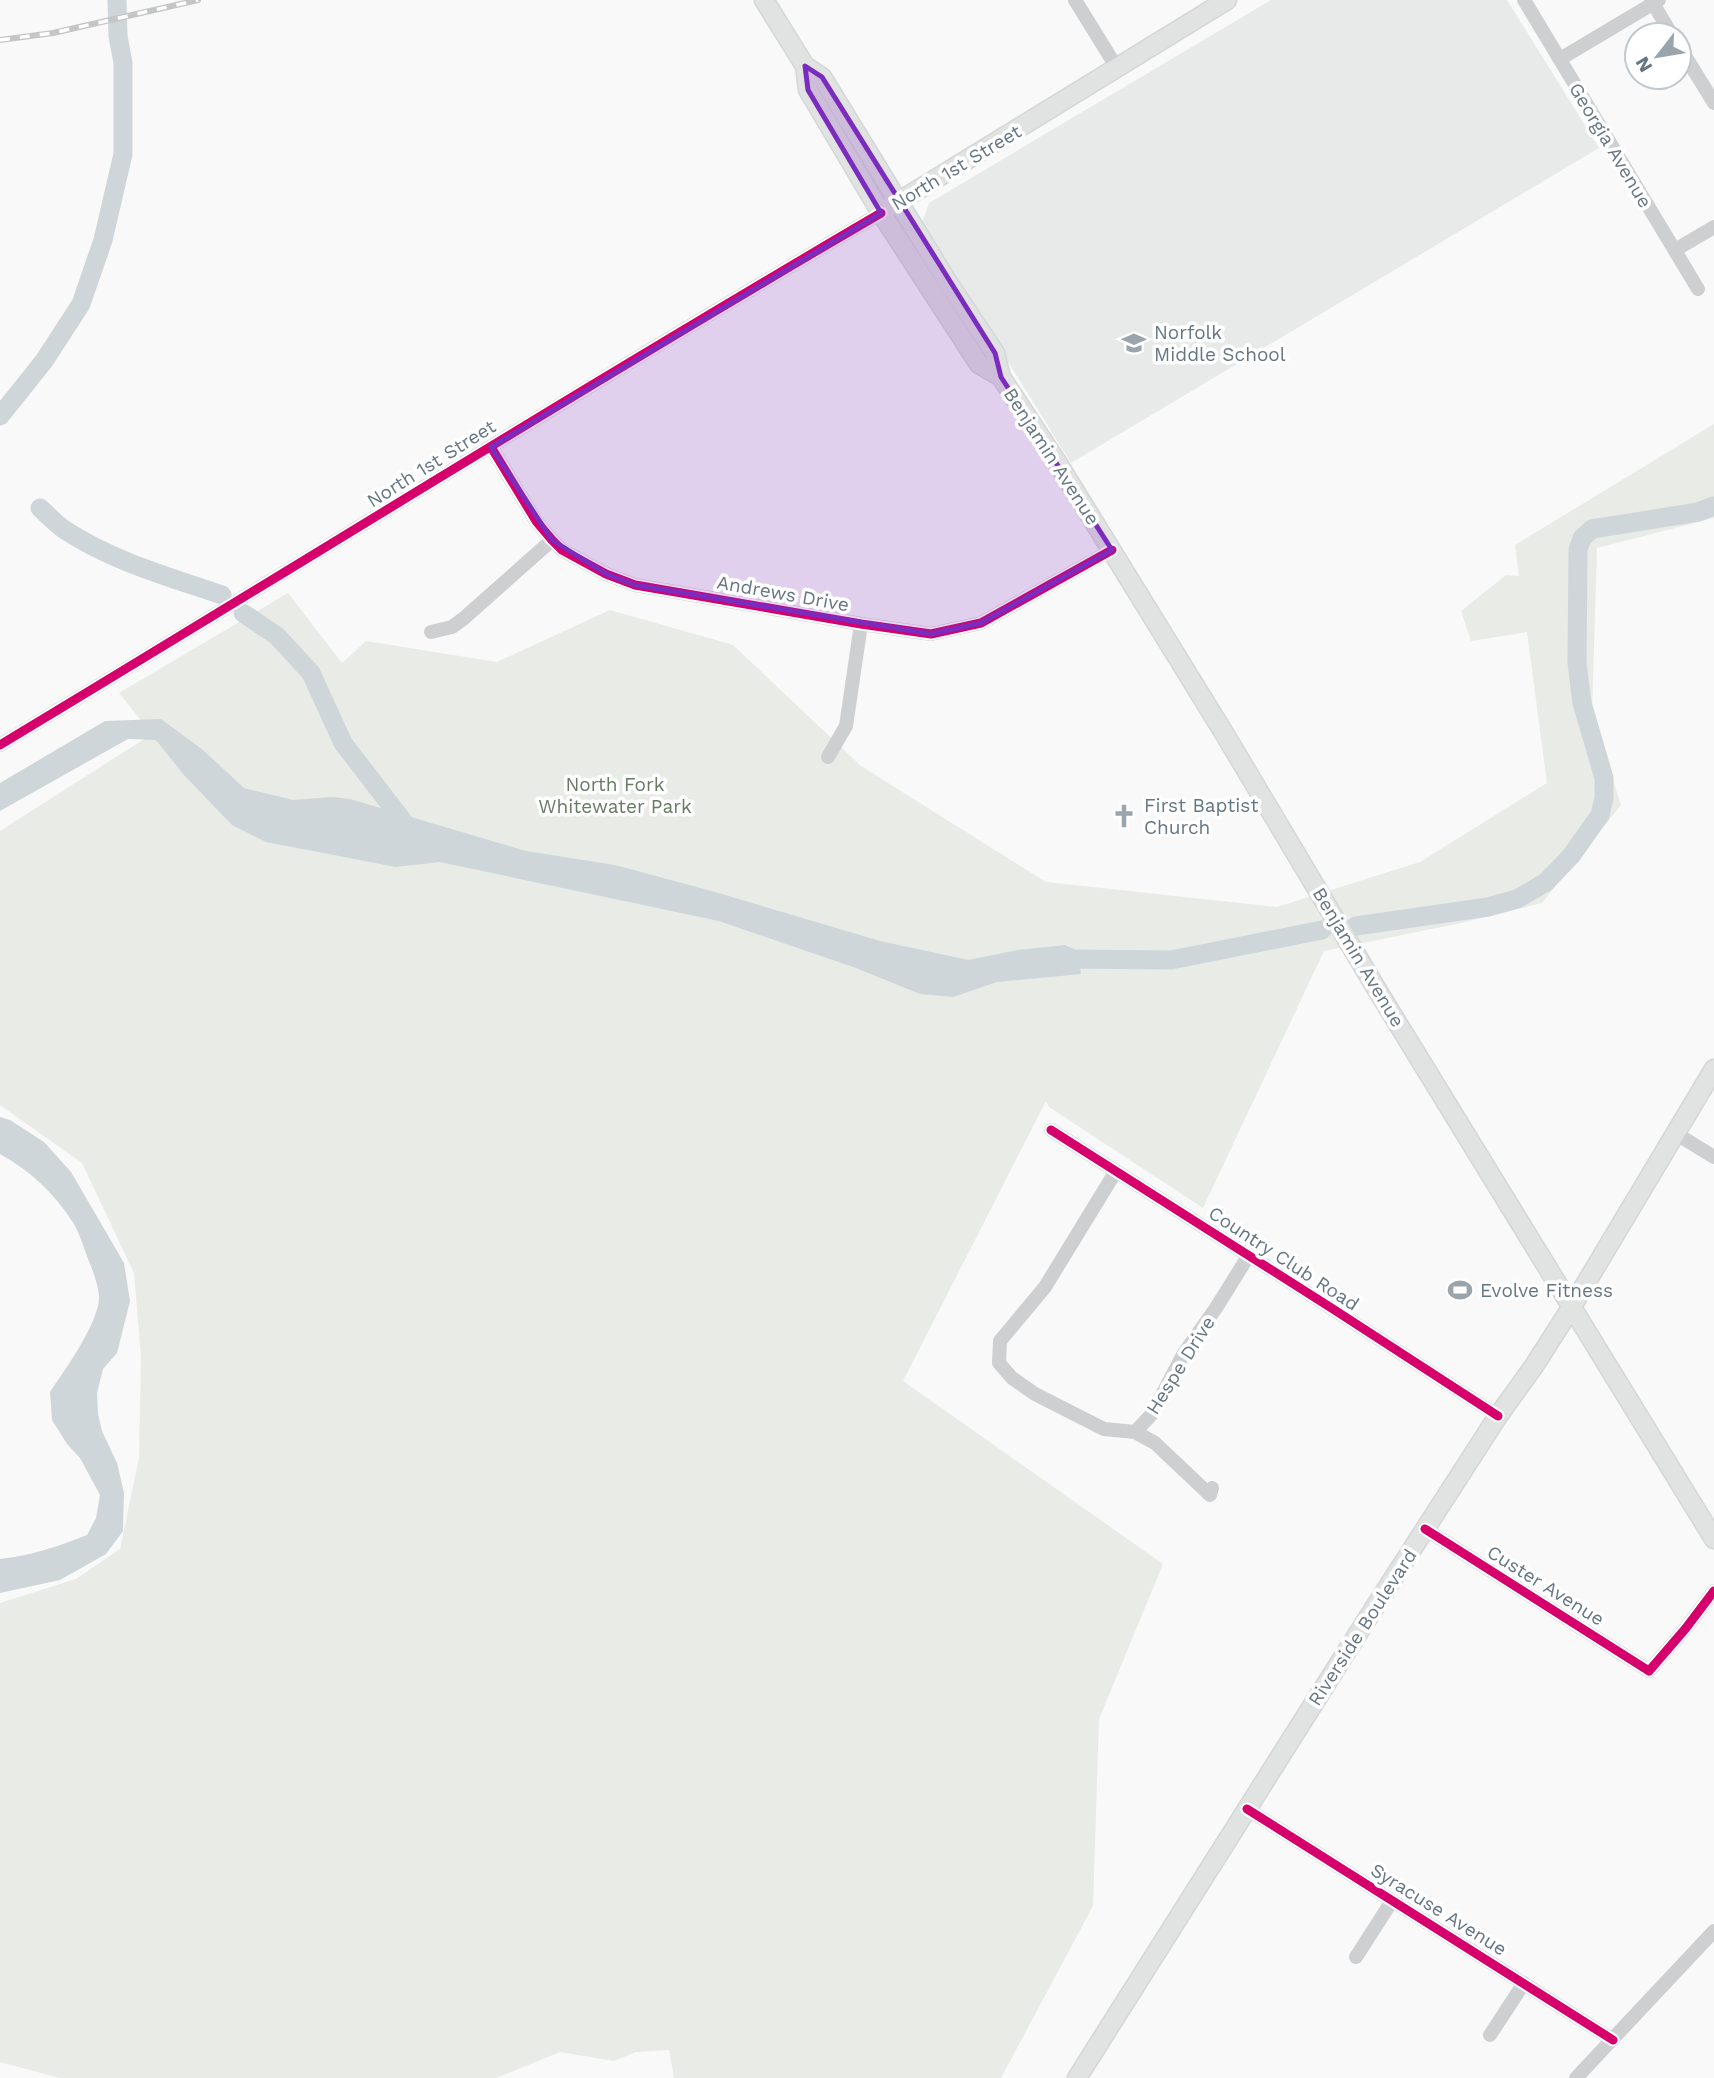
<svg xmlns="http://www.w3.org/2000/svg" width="1714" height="2078" font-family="'Work Sans',sans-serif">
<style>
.built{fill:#e8e9e9}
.green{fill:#e8ebe6}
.water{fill:#ced6d9}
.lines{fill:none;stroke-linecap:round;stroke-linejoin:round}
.river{stroke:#ced6d9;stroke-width:19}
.major-casing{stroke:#d5d6d7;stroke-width:21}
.minor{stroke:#cecfd0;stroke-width:14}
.major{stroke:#e1e2e2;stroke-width:18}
.rail-casing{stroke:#c3c5c6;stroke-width:6}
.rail{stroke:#fff;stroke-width:3.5;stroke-dasharray:10;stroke-linecap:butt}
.cycleway-casing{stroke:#fff;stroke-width:13}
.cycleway{stroke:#d6006c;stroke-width:9}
.marked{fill:#7b2cbf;fill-opacity:0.2;stroke:#7b2cbf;stroke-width:5;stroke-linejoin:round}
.labels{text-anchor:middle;stroke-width:7;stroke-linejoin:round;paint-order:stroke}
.street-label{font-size:19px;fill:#657683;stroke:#fff}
.poi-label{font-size:19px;fill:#657683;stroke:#fff;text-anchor:start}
.park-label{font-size:19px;fill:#687a64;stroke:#fff}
</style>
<rect width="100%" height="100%" fill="#f9f9f9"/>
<path class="built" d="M 1271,0 L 1507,0 L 1599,148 L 1071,463 L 922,223 L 929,203 Z"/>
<path class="green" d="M 1714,424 L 1714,518 L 1597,548 L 1592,714 L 1621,805 L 1542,903 L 1461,923 L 1324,951 L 1203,1208 L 1049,1107 L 1046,1101 L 903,1381 L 1163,1564 L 1099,1719 L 1093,1906 L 1001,2078 L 674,2078 L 669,2050 L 636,2052 L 614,2061 L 560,2052 L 496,2078 L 60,2078 L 0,2062 L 0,1603 L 76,1579 L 120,1549 L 139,1458 L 141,1356 L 134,1273 L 82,1163 L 0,1105 L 0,831 L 152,734 L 119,693 L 288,593 L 342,663 L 366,641 L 497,662 L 610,610 L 733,645 L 861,766 L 1046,882 L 1277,907 L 1420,862 L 1547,783 L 1527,632 L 1471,641 L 1461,611 L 1506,575 L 1519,576 L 1515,545 Z"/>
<path class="water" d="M 161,719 L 203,750 L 244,788 L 293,800 L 333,797 L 350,799 L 526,851 L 615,865 L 715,892 L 880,941 L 968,960 L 1018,950 L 1065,945 L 1078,951 L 1081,974 L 997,982 L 953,997 L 920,994 L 856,968 L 719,921 L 440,862 L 396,867 L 266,842 L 232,825 L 184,775 L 156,740 L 128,739 L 0,811 L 0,783 L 105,721 Z
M 0,1117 L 10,1120 L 44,1142 L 71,1172 L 124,1263 L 130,1301 L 117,1353 L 103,1369 L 97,1393 L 98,1414 L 102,1431 L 117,1463 L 124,1493 L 123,1531 L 106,1554 L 60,1580 L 0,1593 L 0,1559 C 30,1556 59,1546 87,1535 L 96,1518 L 100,1495 L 80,1458 L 67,1444 L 52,1420 L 50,1392 C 64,1371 100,1322 99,1296 C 98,1285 93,1270 88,1259 C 84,1248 80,1235 74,1224 C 55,1194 31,1171 0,1154 Z"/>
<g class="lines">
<path class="river" d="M 0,416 L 44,361 L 81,304 L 103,240 L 123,154 L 123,63 L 118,36 L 117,0
M 40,508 C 48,515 56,524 65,530 C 112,561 169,577 222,595
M 243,613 L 277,636 L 311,673 L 343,743 L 413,834
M 1356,926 L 1488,907 L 1517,899 L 1546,882 L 1571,856 L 1600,815 L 1604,798 L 1604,778 L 1582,703 L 1577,663 L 1578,550 L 1582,538 L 1592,529 L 1698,512 L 1714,506
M 1055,961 L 1067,959 L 1171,960 L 1322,930"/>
<g class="major-casing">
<path id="major" d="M 764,0 L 805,66 L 808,90 L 881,213 L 979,364 L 1001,377
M 805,66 L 822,77 L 947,281 L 995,353 L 1001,377 L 1057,462 L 1224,733 L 1379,993 L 1714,1539
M 890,207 L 1227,0
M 1077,2078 L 1371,1613 L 1498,1416 L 1534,1366 L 1571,1308 L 1714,1069"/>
</g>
<path class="minor" d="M 1075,0 L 1117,68
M 1524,0 L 1698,289
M 1651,0 L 1672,35
M 1679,46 L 1714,103
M 1560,59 L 1659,0
M 1675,250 L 1714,227
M 491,447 L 536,521 L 552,540 L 562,550 L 606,574 L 635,585 L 861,624 L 931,634 L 981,623 L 1112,550
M 431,632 L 452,627 L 463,619 L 552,540
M 0,745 C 294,568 585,386 881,213
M 828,757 L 846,726 L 861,624
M 1051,1130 L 1333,1309 L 1498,1416
M 1675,1133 L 1714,1157
M 1116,1171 L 1045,1287 L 1000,1341 L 999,1363 L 1012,1378 L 1035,1394 L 1104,1429 L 1135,1432 L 1155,1443 L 1210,1495 L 1212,1488
M 1135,1432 L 1152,1414 L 1184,1353 L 1216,1308 L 1249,1255
M 1425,1529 L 1649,1671 L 1686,1628 L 1714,1591
M 1247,1809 L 1613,2040
M 1356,1957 L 1392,1901
M 1490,2035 L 1524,1983
M 1576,2078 L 1714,1931"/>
<use href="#major" class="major"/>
<g class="rail-casing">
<path id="rail" d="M 0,40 L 53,33 L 198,0"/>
</g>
<use href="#rail" class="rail"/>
<g class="cycleway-casing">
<path id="cycleway" d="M 491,447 L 536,521 L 552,540 L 562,550 L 606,574 L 635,585 L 861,624 L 931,634 L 981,623 L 1112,550
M 0,745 C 294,568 585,386 881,213
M 1051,1130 L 1333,1309 L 1498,1416
M 1425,1529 L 1649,1671 L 1686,1628 L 1714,1591
M 1247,1809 L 1613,2040"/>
</g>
<use href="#cycleway" class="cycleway"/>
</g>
<path class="marked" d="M 805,66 L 822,77 L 995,353 L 1001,377 L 1112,550 L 981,623 L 931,634 L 635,585 L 606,574 L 552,540 L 491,447 L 881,213 L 808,90 Z"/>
<defs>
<g id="school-bare" transform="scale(1.89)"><path d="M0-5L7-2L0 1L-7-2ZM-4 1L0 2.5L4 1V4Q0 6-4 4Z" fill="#99a4ac" stroke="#fff" stroke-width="2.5" paint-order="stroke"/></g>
<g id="church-bare" transform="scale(1.89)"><path d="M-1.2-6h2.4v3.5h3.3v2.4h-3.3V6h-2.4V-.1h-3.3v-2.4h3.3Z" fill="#99a4ac" stroke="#fff" stroke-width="2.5" paint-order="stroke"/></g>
<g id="stadium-bare" transform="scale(1.89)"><path d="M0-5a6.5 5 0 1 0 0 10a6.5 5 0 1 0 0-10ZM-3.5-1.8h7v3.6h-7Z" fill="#99a4ac" stroke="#fff" stroke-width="2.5" paint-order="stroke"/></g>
</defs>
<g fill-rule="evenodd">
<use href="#school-bare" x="1134" y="343"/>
<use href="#church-bare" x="1124" y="816"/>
<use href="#stadium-bare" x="1460" y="1290"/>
</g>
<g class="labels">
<g class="street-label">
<text transform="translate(1611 145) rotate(59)" y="7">Georgia Avenue</text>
<text transform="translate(956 167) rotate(-31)" y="7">North 1st Street</text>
<text transform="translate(1052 456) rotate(57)" y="7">Benjamin Avenue</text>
<text transform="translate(431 463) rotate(-32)" y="7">North 1st Street</text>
<text transform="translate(783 593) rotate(10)" y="7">Andrews Drive</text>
<text transform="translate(1359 957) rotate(59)" y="7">Benjamin Avenue</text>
<text transform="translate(1284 1258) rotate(33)" y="7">Country Club Road</text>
<text transform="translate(1180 1365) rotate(-58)" y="7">Hespe Drive</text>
<text transform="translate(1546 1585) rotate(32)" y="7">Custer Avenue</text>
<text transform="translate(1362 1627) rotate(-57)" y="7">Riverside Boulevard</text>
<text transform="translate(1439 1909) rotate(32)" y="7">Syracuse Avenue</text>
</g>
<g class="poi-label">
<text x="1154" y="339">Norfolk<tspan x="1154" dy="22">Middle School</tspan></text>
<text x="1144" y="812">First Baptist<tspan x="1144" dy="22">Church</tspan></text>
<text x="1480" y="1297">Evolve Fitness</text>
</g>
<g class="park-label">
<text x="615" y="791">North Fork<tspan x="615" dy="22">Whitewater Park</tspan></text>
</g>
</g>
<g transform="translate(1658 56) rotate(239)"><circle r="33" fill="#ffffff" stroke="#c1c8cd" stroke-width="2"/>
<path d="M0-5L12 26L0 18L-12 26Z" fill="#99a4ac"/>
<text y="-10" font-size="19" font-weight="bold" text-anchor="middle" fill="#657683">N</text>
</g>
</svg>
